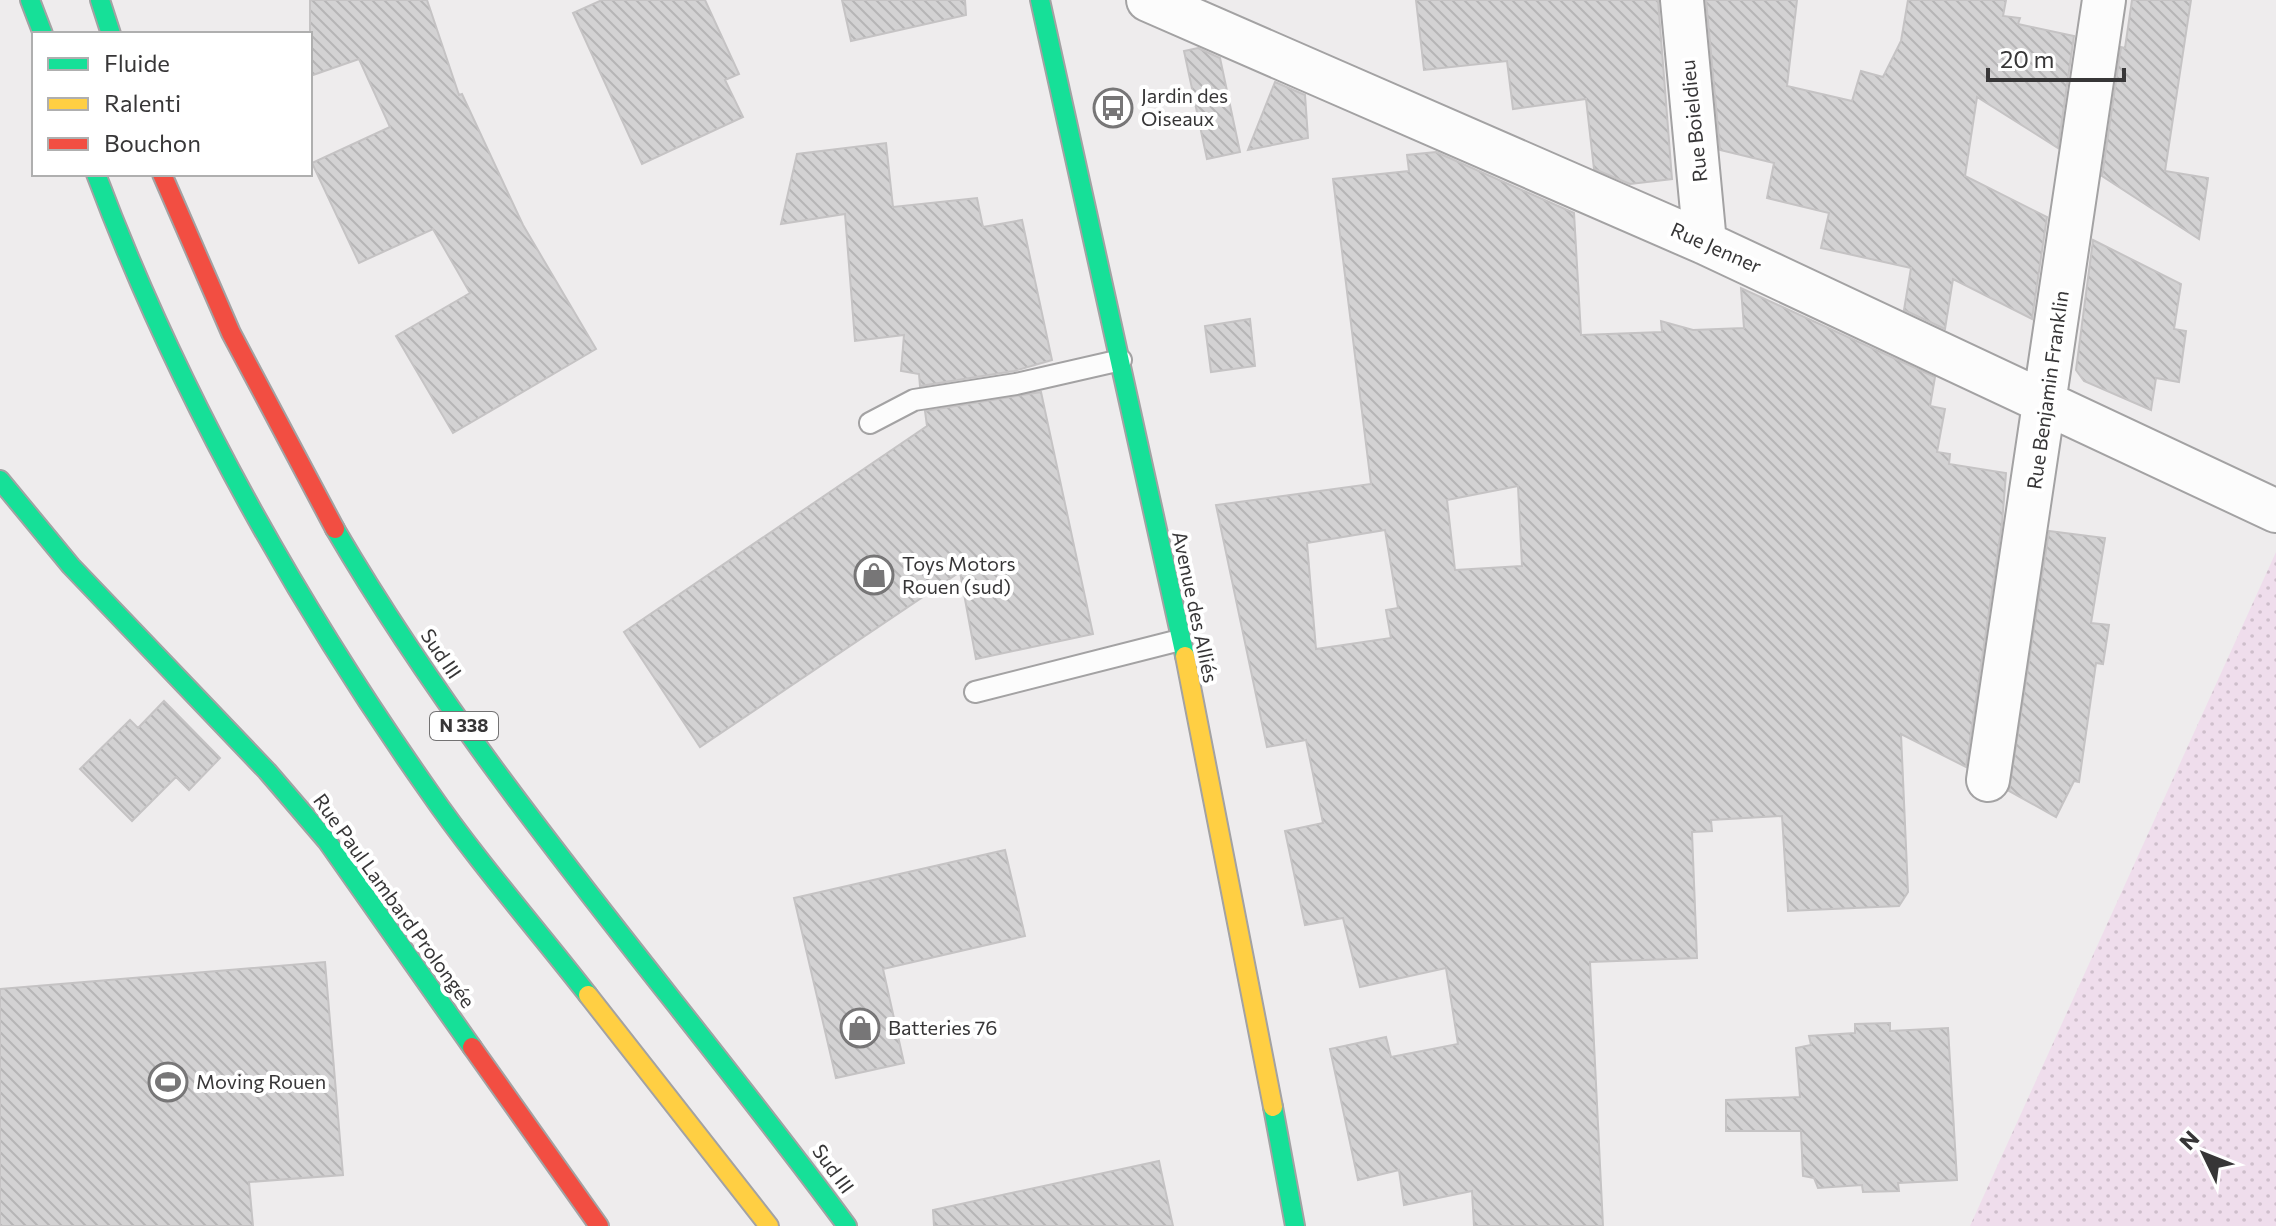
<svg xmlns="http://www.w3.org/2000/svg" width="2276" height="1226" font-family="Commissioner,sans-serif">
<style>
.park{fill:url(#park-dots)}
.building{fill:url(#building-back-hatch);stroke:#c5c3c4;stroke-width:2;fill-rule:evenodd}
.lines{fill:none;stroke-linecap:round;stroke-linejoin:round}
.lane-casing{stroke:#a3a2a3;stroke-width:24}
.street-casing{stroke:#a3a2a3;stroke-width:46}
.fast-casing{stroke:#a3a2a3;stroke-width:22}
.slow-casing{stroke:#a3a2a3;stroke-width:22}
.jam-casing{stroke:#a3a2a3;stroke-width:22}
.lane{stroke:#fcfcfc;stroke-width:20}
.street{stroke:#fcfcfc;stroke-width:42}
.fast{stroke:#16e098;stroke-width:18}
.slow{stroke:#ffcf43;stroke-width:18}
.jam{stroke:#f24e42;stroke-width:18}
.labels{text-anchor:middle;stroke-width:8;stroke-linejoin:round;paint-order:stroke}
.shield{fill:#fff;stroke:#737273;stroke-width:2}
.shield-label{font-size:18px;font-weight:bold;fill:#373637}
.poi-label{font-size:20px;fill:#373637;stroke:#fff;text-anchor:start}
.street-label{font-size:20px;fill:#373637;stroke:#fff}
</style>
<defs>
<pattern id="park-dots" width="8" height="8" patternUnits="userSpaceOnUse" patternTransform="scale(2)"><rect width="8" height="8" fill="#efddec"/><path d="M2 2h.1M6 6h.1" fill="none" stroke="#cebecb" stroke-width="1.8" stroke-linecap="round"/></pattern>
<pattern id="building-back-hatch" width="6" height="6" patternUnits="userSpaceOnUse" patternTransform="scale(2)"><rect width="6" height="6" fill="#d3d2d3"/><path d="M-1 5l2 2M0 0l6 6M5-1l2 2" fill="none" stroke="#b6b5b6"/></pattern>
</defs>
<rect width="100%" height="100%" fill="#eeeced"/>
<path class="park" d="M 2276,552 L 2276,1226 L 1970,1226 Z"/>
<path class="building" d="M 310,0 L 427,0 L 459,95 L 462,94 L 523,225 L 596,349 L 453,433 L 396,336 L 470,293 L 433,229 L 359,263 L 312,163 L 390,127 L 359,59 L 310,76 Z
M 602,0 L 705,0 L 739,74 L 725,80 L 743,117 L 642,164 L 573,13 Z
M 842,0 L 965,0 L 966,15 L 851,41 Z
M 1416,0 L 1658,0 L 1672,179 L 1630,184 L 1594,169 L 1586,99 L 1513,109 L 1507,61 L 1424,70 Z
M 1706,0 L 1797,0 L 1787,86 L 1852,101 L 1861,71 L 1883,77 L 1901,41 L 1908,0 L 2006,0 L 2003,16 L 2020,18 L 2018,24 L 2074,36 L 2058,148 L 1977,97 L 1965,176 L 2047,217 L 2032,319 L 1953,279 L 1945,329 L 1904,310 L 1911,268 L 1821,248 L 1829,213 L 1767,198 L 1774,163 L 1720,150 Z
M 2132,0 L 2191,0 L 2165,171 L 2208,178 L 2199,239 L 2102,176 L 2121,47 L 2125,48 Z
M 1198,48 L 1220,58 L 1240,152 L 1207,159 L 1184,51 Z
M 1275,82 L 1305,95 L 1308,138 L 1248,150 Z
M 886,143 L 893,207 L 977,198 L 983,227 L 1022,220 L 1052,360 L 1014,371 L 920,386 L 919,374 L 901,371 L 904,335 L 855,341 L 845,214 L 781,224 L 797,154 Z
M 1436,152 L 1574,213 L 1581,335 L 1662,332 L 1661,321 L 1693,330 L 1744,328 L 1741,288 L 1935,377 L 1930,406 L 1945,409 L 1937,452 L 1950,454 L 1949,464 L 2006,473 L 2002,524 L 1966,767 L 1901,734 L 1908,892 L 1899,906 L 1788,911 L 1782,816 L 1711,820 L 1712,831 L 1692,832 L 1697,958 L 1590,962 L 1603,1226 L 1474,1226 L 1472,1191 L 1404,1205 L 1399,1170 L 1358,1180 L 1330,1049 L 1386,1037 L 1391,1057 L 1458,1044 L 1446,968 L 1360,987 L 1343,918 L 1305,925 L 1285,831 L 1323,823 L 1306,740 L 1267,747 L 1216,505 L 1371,484 L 1333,179 L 1409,171 L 1407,155 ZM 1518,486 L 1522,566 L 1455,570 L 1447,500 ZM 1385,530 L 1398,608 L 1386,610 L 1391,638 L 1316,649 L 1307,543 Z
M 2093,240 L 2181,284 L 2174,329 L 2186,331 L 2179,382 L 2156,378 L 2151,410 L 2084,381 L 2076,370 Z
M 1250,319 L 1255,366 L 1211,372 L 1205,326 Z
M 1041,392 L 1093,634 L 976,659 L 960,572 L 700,747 L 624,632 L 927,426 L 925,411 Z
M 2049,531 L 2105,538 L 2091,623 L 2109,625 L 2103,664 L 2096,663 L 2079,782 L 2074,781 L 2056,817 L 2009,791 Z
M 164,701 L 220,758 L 189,790 L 176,777 L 132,821 L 80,769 L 130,720 L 138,728 Z
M 1005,850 L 1025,936 L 883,969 L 904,1063 L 836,1078 L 794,898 Z
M 325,962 L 343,1175 L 249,1182 L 253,1226 L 0,1226 L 0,989 Z
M 1890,1023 L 1890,1031 L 1948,1028 L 1957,1180 L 1898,1183 L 1899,1191 L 1863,1192 L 1862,1185 L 1818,1188 L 1814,1178 L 1803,1176 L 1801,1131 L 1726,1131 L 1726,1100 L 1800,1097 L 1796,1048 L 1811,1045 L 1809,1036 L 1855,1033 L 1855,1024 Z
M 1159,1161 L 1173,1226 L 934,1226 L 933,1210 Z"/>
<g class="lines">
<g class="lane-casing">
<path id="lane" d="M 870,423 L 914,400 L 1016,384 L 1121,360
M 975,692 L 1180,640"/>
</g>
<g class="street-casing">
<path id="street" d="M 1148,0 L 1705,243 L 2276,511
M 1682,0 L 1705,243
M 1988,780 L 2104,0"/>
</g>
<g class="fast-casing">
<path id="fast" d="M 30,0 L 43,34
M 100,0 L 111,34
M 1040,0 L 1185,656
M 96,174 C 178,393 294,599 428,790 C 477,861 535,927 588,995
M 0,480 L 71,566 L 267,771 L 327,841 L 472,1047
M 335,529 C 481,779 676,994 847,1226
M 1273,1107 L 1295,1226"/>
</g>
<g class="slow-casing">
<path id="slow" d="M 1185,656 L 1273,1107
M 588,995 L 769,1226"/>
</g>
<g class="jam-casing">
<path id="jam" d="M 162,174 L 231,333 L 335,529
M 472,1047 L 599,1226"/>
</g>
<use href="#lane" class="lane"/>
<use href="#street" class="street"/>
<use href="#fast" class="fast"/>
<use href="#slow" class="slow"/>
<use href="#jam" class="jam"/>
</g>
<defs>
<g id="bus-ring" transform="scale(2)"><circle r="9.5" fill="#fff" stroke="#777677" stroke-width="1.5"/><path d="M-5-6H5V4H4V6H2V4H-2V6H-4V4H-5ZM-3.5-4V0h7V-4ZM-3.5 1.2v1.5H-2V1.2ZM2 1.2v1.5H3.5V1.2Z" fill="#777677"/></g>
<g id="shop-ring" transform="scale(2)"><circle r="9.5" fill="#fff" stroke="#777677" stroke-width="1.5"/><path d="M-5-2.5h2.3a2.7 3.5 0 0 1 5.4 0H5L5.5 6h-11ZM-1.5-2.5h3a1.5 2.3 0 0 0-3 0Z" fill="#777677"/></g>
<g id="stadium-ring" transform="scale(2)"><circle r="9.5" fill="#fff" stroke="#777677" stroke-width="1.5"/><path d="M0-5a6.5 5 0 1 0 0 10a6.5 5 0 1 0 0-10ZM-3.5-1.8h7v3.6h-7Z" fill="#777677"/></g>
</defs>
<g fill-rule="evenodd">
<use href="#bus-ring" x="1113" y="108"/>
<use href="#shop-ring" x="874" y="575"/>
<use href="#shop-ring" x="860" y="1028"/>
<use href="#stadium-ring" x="168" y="1082"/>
</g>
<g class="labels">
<rect class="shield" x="430" y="712" width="68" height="28" rx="6"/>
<g class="shield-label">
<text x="464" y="732">N 338</text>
</g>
<g class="poi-label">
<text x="1141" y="103">Jardin des<tspan x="1141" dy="23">Oiseaux</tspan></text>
<text x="902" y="571">Toys Motors<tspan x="902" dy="23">Rouen (sud)</tspan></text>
<text x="888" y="1035">Batteries 76</text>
<text x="196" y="1089">Moving Rouen</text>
</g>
<g class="street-label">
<text transform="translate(1694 121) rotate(-96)" y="7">Rue Boieldieu</text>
<text transform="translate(1716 248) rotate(24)" y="7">Rue Jenner</text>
<text transform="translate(2048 390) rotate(-82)" y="7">Rue Benjamin Franklin</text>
<text transform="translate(1195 607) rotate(78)" y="7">Avenue des Alliés</text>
<text transform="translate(441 654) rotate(56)" y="7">Sud III</text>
<text transform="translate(394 901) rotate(54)" y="7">Rue Paul Lambard Prolongée</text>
<text transform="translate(833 1169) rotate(54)" y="7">Sud III</text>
</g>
</g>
<rect x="32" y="32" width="280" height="144" fill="#ffffff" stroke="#afafaf" stroke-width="2"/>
<rect x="48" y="58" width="40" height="12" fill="#16e098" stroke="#afafaf" stroke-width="2"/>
<text x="104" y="72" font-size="24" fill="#373637">Fluide</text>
<rect x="48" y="98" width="40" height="12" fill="#ffcf43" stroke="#afafaf" stroke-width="2"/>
<text x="104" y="112" font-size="24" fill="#373637">Ralenti</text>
<rect x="48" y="138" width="40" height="12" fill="#f24e42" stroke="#afafaf" stroke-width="2"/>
<text x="104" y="152" font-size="24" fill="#373637">Bouchon</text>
<g transform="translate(2204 1154) rotate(313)" stroke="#ffffff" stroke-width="6" paint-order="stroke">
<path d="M0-6L14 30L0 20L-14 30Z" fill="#373637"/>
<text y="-12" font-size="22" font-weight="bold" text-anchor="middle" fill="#373637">N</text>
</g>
<path d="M1988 68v12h136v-12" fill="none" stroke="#373637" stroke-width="4"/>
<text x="2000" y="68" font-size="24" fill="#373637" stroke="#ffffff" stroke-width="6" paint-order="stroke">20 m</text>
</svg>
